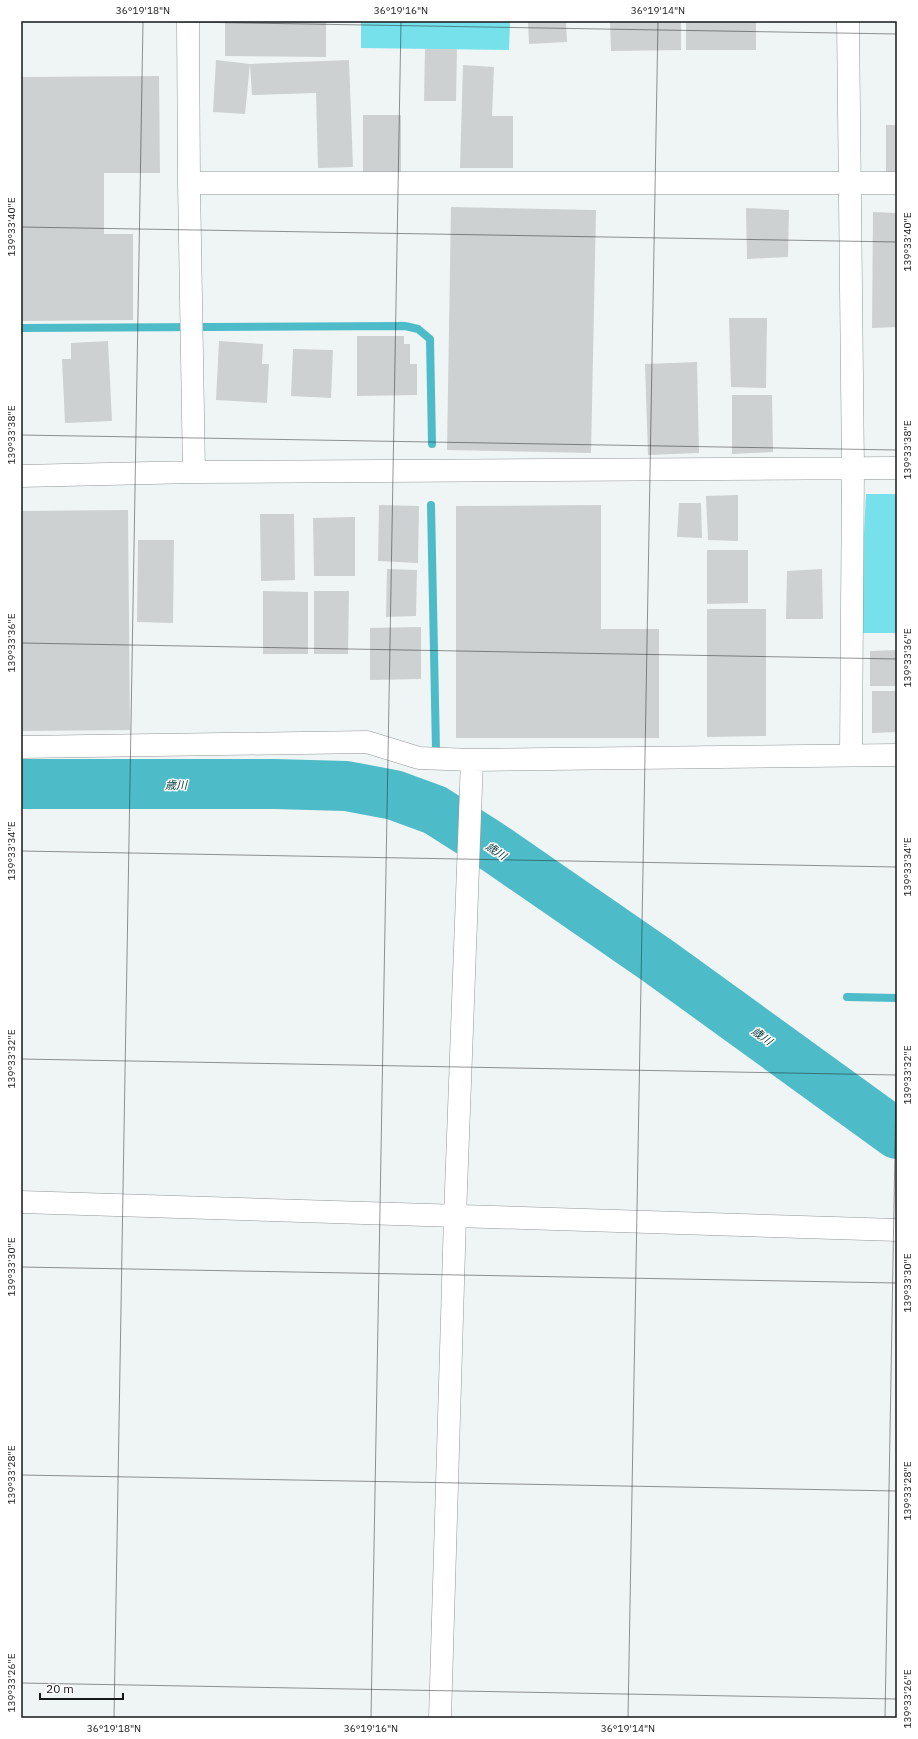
<svg xmlns="http://www.w3.org/2000/svg" width="918" height="1739" font-family="'IBM Plex Sans','Noto Sans JP',sans-serif">
<style>
.green{fill:#76e0eb}
.lines{fill:none;stroke-linecap:round;stroke-linejoin:round}
.stream{stroke:#4dbcc8;stroke-width:8}
.river{stroke:#4dbcc8;stroke-width:50}
.building{fill:#cdd1d2}
.minor-casing{stroke:#929798;stroke-width:23}
.minor{stroke:#fff;stroke-width:22}
.ticks{fill:none;stroke:#161718;stroke-width:1;stroke-opacity:0.45}
.labels{text-anchor:middle;stroke-width:3;stroke-linejoin:round;paint-order:stroke}
.water-label{font-size:11px;font-style:italic;fill:#00373c;stroke:#fff}
.neatline{fill:none;stroke:#161718;stroke-width:1.5}
.ticks-label{font-size:10px;text-anchor:middle;fill:#161718}
</style>
<rect width="100%" height="100%" fill="#eff4f5"/>
<path class="green" d="M 361,21 L 510,21 L 509,50 L 361,48 Z
M 866,494 L 897,494 L 897,633 L 859,633 Z"/>
<g class="lines">
<path class="stream" d="M 21,328 L 405,326 L 418,329 L 430,339 L 432,444
M 431,505 L 436,750
M 847,997 L 897,998"/>
<path class="river" d="M 21,784 L 274,784 L 346,786 L 394,795 L 435,810 L 487,843 L 658,961 L 897,1134"/>
</g>
<path class="building" d="M 225,21 L 326,21 L 326,57 L 225,56 Z
M 528,21 L 566,21 L 567,42 L 529,44 Z
M 610,21 L 681,21 L 681,50 L 611,51 Z
M 686,21 L 756,21 L 756,50 L 686,50 Z
M 425,49 L 457,49 L 456,101 L 424,101 Z
M 216,60 L 250,64 L 245,114 L 213,112 Z
M 349,60 L 353,167 L 318,168 L 316,93 L 252,95 L 250,64 Z
M 463,65 L 494,67 L 492,116 L 513,116 L 513,168 L 460,168 Z
M 159,76 L 160,173 L 104,173 L 104,234 L 133,234 L 133,320 L 21,321 L 21,77 Z
M 363,115 L 401,115 L 401,173 L 363,173 Z
M 886,125 L 897,125 L 897,173 L 886,173 Z
M 451,207 L 596,210 L 591,453 L 447,450 Z
M 746,208 L 789,210 L 788,257 L 747,259 Z
M 873,212 L 897,213 L 897,327 L 872,328 Z
M 729,318 L 767,318 L 766,388 L 731,387 Z
M 357,336 L 404,336 L 404,344 L 410,344 L 410,364 L 417,364 L 417,395 L 357,396 Z
M 108,341 L 112,421 L 65,423 L 62,359 L 71,359 L 71,343 Z
M 219,341 L 263,344 L 262,364 L 269,364 L 267,403 L 216,400 Z
M 293,349 L 333,350 L 331,398 L 291,396 Z
M 697,362 L 699,453 L 648,455 L 645,364 Z
M 732,395 L 772,395 L 773,452 L 732,454 Z
M 738,495 L 738,541 L 708,540 L 706,496 Z
M 679,503 L 701,503 L 702,538 L 677,537 Z
M 379,505 L 419,506 L 418,563 L 378,561 Z
M 601,505 L 601,629 L 659,629 L 659,738 L 456,738 L 456,506 Z
M 128,510 L 130,730 L 21,731 L 21,511 Z
M 260,514 L 294,514 L 295,580 L 261,581 Z
M 355,517 L 355,576 L 314,576 L 313,518 Z
M 138,540 L 174,540 L 173,623 L 137,622 Z
M 707,550 L 748,550 L 748,603 L 707,604 Z
M 387,569 L 417,570 L 416,616 L 386,617 Z
M 822,569 L 823,619 L 786,619 L 787,571 Z
M 263,591 L 308,592 L 308,654 L 263,654 Z
M 314,591 L 349,591 L 348,654 L 314,654 Z
M 707,609 L 766,609 L 766,736 L 707,737 Z
M 421,627 L 421,679 L 370,680 L 370,628 Z
M 897,650 L 897,686 L 870,686 L 870,651 Z
M 872,691 L 897,691 L 897,732 L 872,733 Z"/>
<g class="lines">
<g class="minor-casing">
<path id="minor" d="M 188,21 L 189,183 L 194,472
M 848,21 L 853,468 L 851,755
M 189,183 L 897,183
M 21,476 L 194,472 L 897,468
M 21,747 L 367,742 L 419,758 L 472,760 L 897,755
M 21,1202 L 897,1230
M 440,1718 L 455,1217 L 472,760"/>
</g>
<use href="#minor" class="minor"/>
</g>
<path class="ticks" d="M 129,21 L 897,34M 21,227 L 897,242M 21,435 L 897,450M 21,643 L 897,659M 21,851 L 897,867M 21,1059 L 897,1075M 21,1267 L 897,1283M 21,1475 L 897,1491M 21,1683 L 897,1699M 114,1718 L 143,21M 371,1718 L 401,21M 628,1718 L 658,21M 885,1718 L 897,1034"/>
<g class="labels">
<g class="water-label">
<text x="176" y="789">歳川</text>
<text transform="translate(496 851) rotate(34)" y="4">歳川</text>
<text transform="translate(762 1036) rotate(36)" y="4">歳川</text>
</g>
</g>
<rect width="918" height="1739" fill="none" stroke="#ffffff" stroke-width="44"/>
<path d="M40 1693v6h83v-6" fill="none" stroke="#161718" stroke-width="2"/>
<text x="46" y="1693" font-size="12" fill="#161718" stroke="#ffffff" stroke-width="3" paint-order="stroke">20 m</text>
<rect x="22" y="22" width="874" height="1695" class="neatline"/>
<g class="ticks-label">
<text x="143" y="14">36°19'18"N</text>
<text x="401" y="14">36°19'16"N</text>
<text x="658" y="14">36°19'14"N</text>
<text transform="translate(11 227) rotate(-90)" y="4">139°33'40"E</text>
<text transform="translate(907 242) rotate(-90)" y="4">139°33'40"E</text>
<text transform="translate(11 435) rotate(-90)" y="4">139°33'38"E</text>
<text transform="translate(907 450) rotate(-90)" y="4">139°33'38"E</text>
<text transform="translate(11 643) rotate(-90)" y="4">139°33'36"E</text>
<text transform="translate(907 658) rotate(-90)" y="4">139°33'36"E</text>
<text transform="translate(11 851) rotate(-90)" y="4">139°33'34"E</text>
<text transform="translate(907 867) rotate(-90)" y="4">139°33'34"E</text>
<text transform="translate(11 1059) rotate(-90)" y="4">139°33'32"E</text>
<text transform="translate(907 1075) rotate(-90)" y="4">139°33'32"E</text>
<text transform="translate(11 1267) rotate(-90)" y="4">139°33'30"E</text>
<text transform="translate(907 1283) rotate(-90)" y="4">139°33'30"E</text>
<text transform="translate(11 1475) rotate(-90)" y="4">139°33'28"E</text>
<text transform="translate(907 1491) rotate(-90)" y="4">139°33'28"E</text>
<text transform="translate(11 1683) rotate(-90)" y="4">139°33'26"E</text>
<text transform="translate(907 1699) rotate(-90)" y="4">139°33'26"E</text>
<text x="114" y="1732">36°19'18"N</text>
<text x="371" y="1732">36°19'16"N</text>
<text x="628" y="1732">36°19'14"N</text>
</g>
</svg>
